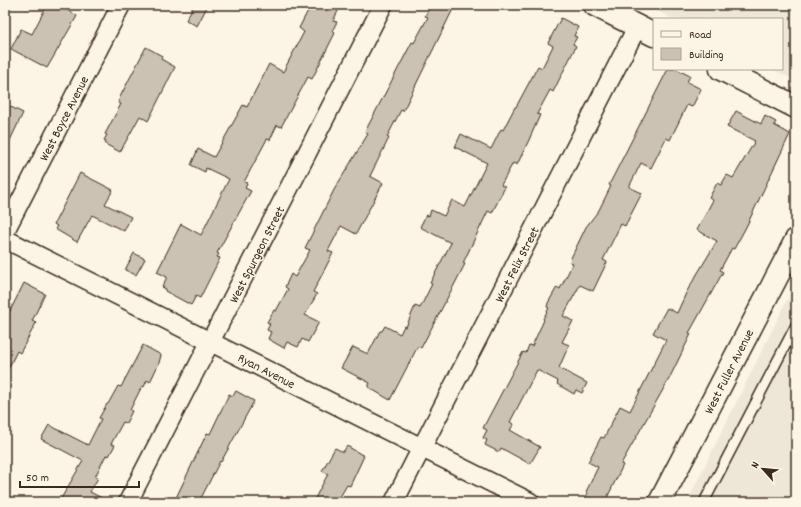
<svg xmlns="http://www.w3.org/2000/svg" width="801" height="507" font-family="Dekko,sans-serif">
<style>
.built{fill:#eee6d6}
.building{fill:#ccc2b3;stroke:#3b2a1e}
.lines{fill:none;stroke-linecap:round;stroke-linejoin:round}
.lane-casing{stroke:#3b2a1e;stroke-width:12}
.street-casing{stroke:#3b2a1e;stroke-width:21}
.secondary-casing{stroke:#3b2a1e;stroke-width:25}
.lane{stroke:#fcf5e5;stroke-width:9}
.street{stroke:#fcf5e5;stroke-width:18}
.secondary{stroke:#fcf5e5;stroke-width:22}
.labels{text-anchor:middle;stroke-width:3;stroke-linejoin:round;paint-order:stroke}
.street-label{font-size:13px;fill:#3b2a1e;stroke:#fcf5e5}
</style>
<rect width="100%" height="100%" fill="#fcf5e5"/>
<filter id="ink" filterUnits="userSpaceOnUse"><feTurbulence type="fractalNoise" baseFrequency=".025" numOctaves="2"/><feDisplacementMap in="SourceGraphic" scale="8" xChannelSelector="R" yChannelSelector="G"/><feConvolveMatrix kernelMatrix="1 2 1 2 8 2 1 2 1" color-interpolation-filters="sRGB"/></filter>
<g filter="url(#ink)">
<path class="built" d="M 646,5 L 796,5 L 796,81 L 772,69 L 782,69 L 782,19 L 673,19 Z
M 796,282 L 796,502 L 687,502 Z"/>
<path class="building" d="M 47,5 L 59,5 L 77,16 L 47,68 L 11,49 L 21,29 L 32,34 Z
M 194,5 L 208,5 L 197,26 L 186,20 Z
M 311,5 L 341,5 L 333,21 L 337,22 L 332,31 L 335,33 L 312,79 L 308,77 L 281,127 L 277,125 L 270,140 L 267,139 L 244,182 L 247,183 L 245,188 L 251,191 L 217,253 L 219,254 L 217,257 L 220,258 L 200,298 L 196,296 L 191,305 L 165,291 L 166,289 L 162,287 L 167,277 L 157,272 L 181,224 L 201,235 L 229,179 L 206,168 L 205,172 L 191,165 L 198,149 L 214,157 L 243,105 L 247,107 L 269,64 L 283,72 L 304,32 L 299,28 Z
M 431,5 L 455,5 L 403,111 L 401,110 L 387,137 L 389,138 L 370,176 L 383,183 L 356,234 L 341,226 L 328,251 L 333,253 L 313,292 L 317,294 L 305,315 L 319,322 L 308,342 L 302,339 L 298,347 L 287,342 L 284,348 L 268,339 L 271,332 L 267,330 L 270,324 L 267,322 L 274,310 L 276,311 L 288,289 L 285,287 L 291,274 L 295,277 L 310,250 L 305,248 L 334,190 L 368,134 L 365,132 L 368,126 L 412,42 L 414,43 L 428,17 L 425,16 Z
M 561,18 L 578,27 L 574,36 L 577,37 L 573,44 L 576,46 L 553,92 L 550,90 L 537,114 L 540,115 L 528,142 L 517,165 L 513,163 L 501,185 L 505,187 L 492,213 L 488,211 L 463,263 L 465,264 L 440,312 L 421,348 L 418,346 L 390,400 L 368,387 L 370,383 L 341,368 L 353,347 L 368,354 L 380,331 L 382,331 L 385,326 L 400,334 L 404,326 L 406,327 L 415,306 L 420,308 L 432,284 L 430,283 L 451,243 L 420,227 L 426,215 L 429,216 L 431,210 L 444,216 L 452,200 L 465,207 L 487,163 L 455,147 L 461,134 L 491,149 L 501,129 L 503,130 L 515,107 L 516,107 L 538,66 L 542,68 L 553,46 L 548,43 Z
M 146,47 L 162,56 L 161,59 L 175,67 L 148,121 L 140,116 L 120,152 L 105,144 L 106,141 L 104,140 L 107,135 L 105,134 L 121,104 L 118,103 L 120,97 Z
M 668,69 L 676,69 L 690,76 L 687,82 L 701,89 L 692,107 L 687,105 L 670,140 L 666,138 L 651,168 L 641,163 L 629,187 L 642,193 L 625,226 L 621,224 L 603,260 L 607,262 L 593,291 L 580,285 L 563,316 L 573,321 L 562,342 L 569,345 L 559,368 L 587,383 L 582,393 L 576,390 L 574,394 L 557,384 L 558,381 L 537,370 L 510,422 L 514,424 L 510,430 L 540,447 L 530,464 L 501,448 L 499,452 L 485,445 L 487,440 L 483,438 L 487,430 L 483,428 L 523,352 L 526,353 L 529,345 L 532,346 L 544,320 L 543,319 L 549,308 L 547,307 L 548,303 L 557,287 L 560,289 L 573,263 L 570,262 L 571,258 L 586,227 L 599,210 L 611,186 L 609,185 Z
M 5,104 L 23,113 L 5,151 Z
M 736,111 L 761,124 L 765,116 L 776,122 L 774,125 L 790,134 L 746,227 L 734,249 L 732,248 L 720,270 L 723,272 L 689,333 L 691,334 L 669,379 L 621,464 L 623,465 L 605,502 L 583,502 L 588,493 L 586,492 L 598,467 L 588,462 L 601,437 L 604,438 L 620,406 L 630,411 L 666,340 L 653,333 L 667,308 L 677,313 L 687,291 L 717,241 L 697,230 L 713,200 L 709,198 L 717,183 L 721,185 L 727,175 L 733,178 L 755,141 L 727,127 Z
M 80,173 L 113,190 L 105,204 L 131,217 L 124,231 L 92,215 L 77,242 L 55,229 L 57,226 L 54,224 Z
M 134,253 L 145,259 L 136,275 L 125,270 Z
M 24,283 L 45,294 L 32,321 L 36,323 L 20,353 L 17,351 L 5,375 L 5,321 Z
M 143,345 L 161,355 L 159,363 L 150,382 L 147,380 L 144,387 L 142,386 L 130,410 L 132,411 L 126,423 L 123,422 L 111,444 L 115,445 L 109,456 L 106,455 L 95,477 L 98,478 L 90,492 L 110,502 L 59,502 L 83,461 L 41,439 L 49,425 L 88,445 L 101,419 L 99,418 L 107,404 L 108,404 L 118,386 L 121,387 Z
M 236,391 L 254,401 L 221,462 L 220,461 L 199,502 L 174,502 L 207,433 L 210,434 L 229,394 L 233,396 Z
M 347,446 L 364,456 L 350,486 L 347,485 L 337,502 L 313,502 L 328,474 L 322,471 L 335,448 L 343,452 Z"/>
<g class="lines">
<g class="lane-casing">
<path id="lane" d="M 704,502 L 796,325"/>
</g>
<g class="street-casing">
<path id="street" d="M 5,231 L 121,5
M 5,239 L 530,502
M 128,502 L 383,5
M 394,502 L 637,27"/>
</g>
<g class="secondary-casing">
<path id="secondary" d="M 595,5 L 654,35
M 721,69 L 796,107
M 660,502 L 796,240"/>
</g>
<use href="#lane" class="lane"/>
<use href="#street" class="street"/>
<use href="#secondary" class="secondary"/>
</g>
</g>
<g class="labels">
<g class="street-label">
<text transform="translate(63 118) rotate(-63)" y="5">West Boyce Avenue</text>
<text transform="translate(256 254) rotate(-63)" y="5">West Spurgeon Street</text>
<text transform="translate(516 264) rotate(-63)" y="5">West Felix Street</text>
<text transform="translate(267 370) rotate(27)" y="5">Ryan Avenue</text>
<text transform="translate(728 371) rotate(-63)" y="5">West Fuller Avenue</text>
</g>
</g>
<rect width="801" height="507" fill="none" stroke="#fcf5e5" stroke-width="20"/>
<rect x="10" y="10" width="781" height="487" fill="none" stroke="#3b2a1e" stroke-width="1.5" filter="url(#ink)"/>
<rect x="653" y="18" width="130" height="52" fill="#fcf5e5" stroke="#afa495"/>
<rect x="661" y="31" width="20" height="6" fill="#fcf5e5" stroke="#afa495"/>
<text x="689" y="38" font-size="12" fill="#3b2a1e">Road</text>
<rect x="661" y="48" width="20" height="12" fill="#ccc2b3" stroke="#afa495"/>
<text x="689" y="58" font-size="12" fill="#3b2a1e">Building</text>
<g transform="translate(763 469) rotate(297)" stroke="#fcf5e5" stroke-width="3" paint-order="stroke">
<path d="M0-3L7 15L0 10L-7 15Z" fill="#3b2a1e"/>
<text y="-6" font-size="11" font-weight="bold" text-anchor="middle" fill="#3b2a1e">N</text>
</g>
<path d="M20 481v6h119v-6" fill="none" stroke="#3b2a1e" stroke-width="2"/>
<text x="26" y="481" font-size="12" fill="#3b2a1e" stroke="#fcf5e5" stroke-width="3" paint-order="stroke">50 m</text>
</svg>
